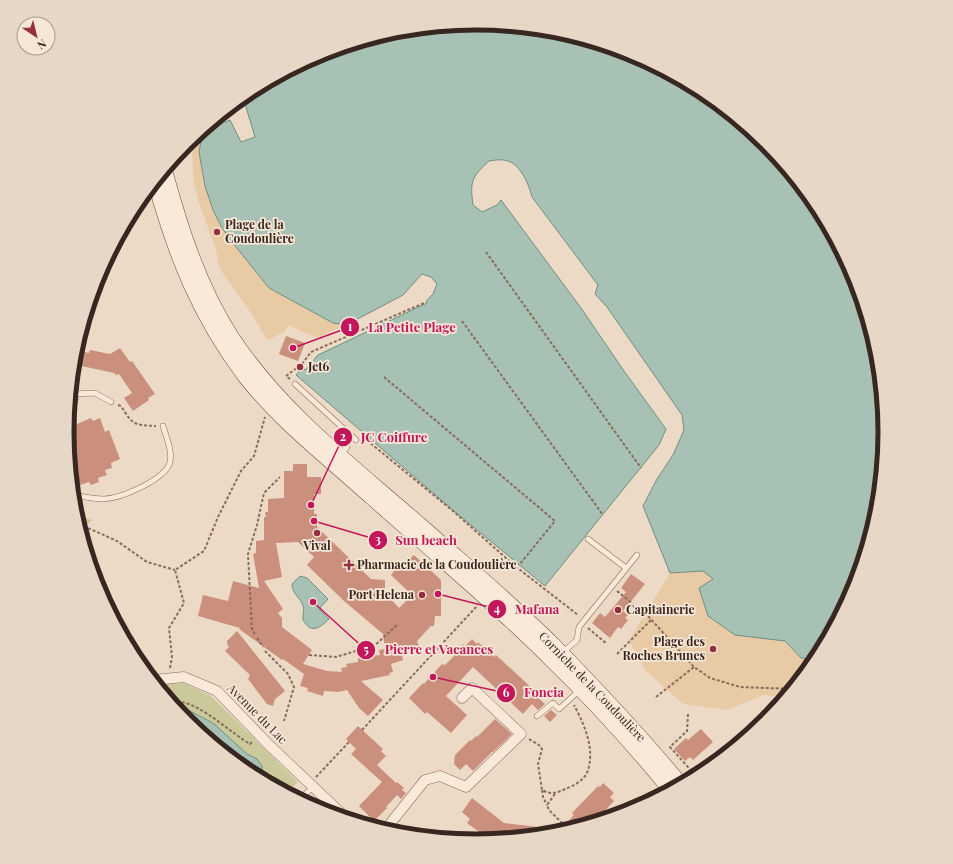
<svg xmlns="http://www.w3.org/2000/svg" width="953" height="864" font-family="'Playfair Display',serif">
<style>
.green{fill:#cbc89a}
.sand{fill:#e8caa4}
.water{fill:#a7c1b5;stroke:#6e8f81}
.building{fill:#ca8f7d;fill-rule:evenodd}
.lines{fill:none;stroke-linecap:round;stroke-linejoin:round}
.service-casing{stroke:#886c5c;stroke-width:6}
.minor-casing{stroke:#886c5c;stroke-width:11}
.secondary-casing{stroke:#6a4d3f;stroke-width:15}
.path{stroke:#886c5c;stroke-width:2;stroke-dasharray:3 2;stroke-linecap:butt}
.service{stroke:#f8e9d9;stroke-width:5}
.minor{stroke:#f8e9d9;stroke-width:10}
.secondary{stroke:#f8e9d9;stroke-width:14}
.poi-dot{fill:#952e41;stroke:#f5e6d5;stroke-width:1.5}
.labels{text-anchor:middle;stroke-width:3.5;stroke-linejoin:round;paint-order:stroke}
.poi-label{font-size:12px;font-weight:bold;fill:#382720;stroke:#f5e6d5;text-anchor:start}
.street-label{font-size:12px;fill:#382720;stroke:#f5e6d5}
.rim{fill:none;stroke:#382720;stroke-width:5}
.leader{fill:none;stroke:#c2185b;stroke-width:1.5}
.callout-dot{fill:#c2185b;stroke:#f5e6d5;stroke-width:1.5}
.mark-label{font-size:12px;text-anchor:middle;font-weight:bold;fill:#fff}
.callout-label{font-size:13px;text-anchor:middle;font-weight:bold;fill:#c2185b;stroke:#f5e6d5;stroke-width:3.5;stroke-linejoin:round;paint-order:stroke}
</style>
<rect width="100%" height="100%" fill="#eddac6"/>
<path class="green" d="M 76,515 L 92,520 L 81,530 Z
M 183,683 L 211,696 L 298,782 L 287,792 L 262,779 L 262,766 L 257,759 L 247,754 L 213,723 L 184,708 L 177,708 L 157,684 Z"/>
<path class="sand" d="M 203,131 L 199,152 L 205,186 L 213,210 L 221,226 L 228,237 L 269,288 L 333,323 L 346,325 L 317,338 L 288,325 L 285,332 L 267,340 L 253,316 L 222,272 L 219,265 L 216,250 L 198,200 L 194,183 L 191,140 Z
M 703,571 L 713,579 L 735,635 L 785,641 L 801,658 L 816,660 L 785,697 L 763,695 L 728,710 L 683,704 L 645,670 L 629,640 L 670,573 Z"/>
<path class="water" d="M 477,23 L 557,31 L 633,54 L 704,92 L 766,143 L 817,205 L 854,276 L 878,352 L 885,432 L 878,512 L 854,589 L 816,660 L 801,658 L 785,641 L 735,635 L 708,616 L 699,588 L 713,579 L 703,571 L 670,573 L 643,506 L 657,479 L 673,455 L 684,430 L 682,415 L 607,307 L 595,294 L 598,285 L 532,197 C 529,185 521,165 508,161 C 503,159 495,160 489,161 C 471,177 470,182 473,205 L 482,212 L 497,205 L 501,200 L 581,308 L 624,371 L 666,429 L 659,445 L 545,586 L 454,511 L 296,375 L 302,368 L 305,370 L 318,355 L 427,303 L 426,301 L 433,294 L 437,284 L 431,277 L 422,274 L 403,295 L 346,325 L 333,323 L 269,288 L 228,237 L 221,226 L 213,210 L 205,186 L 199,152 L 203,131 L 230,120 L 241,142 L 255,137 L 243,97 L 249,92 L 320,54 L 397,31 Z
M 300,576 L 307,578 L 328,599 L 319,609 L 329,619 C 323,625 313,634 306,624 C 305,622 303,621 303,619 C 302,615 305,610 303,606 C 301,598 292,594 292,584 Z
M 184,708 L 213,723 L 247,754 L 257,759 L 262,766 L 262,779 L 249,772 L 187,721 L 177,708 Z"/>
<path class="building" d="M 286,336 L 305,343 L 298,361 L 279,354 Z
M 120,348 L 130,362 L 132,361 L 155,394 L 148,398 L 149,400 L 133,411 L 124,398 L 132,393 L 119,374 L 116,375 L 114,373 L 77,365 L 80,351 L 89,353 L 90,350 L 110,354 Z
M 91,418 L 93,421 L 100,418 L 105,432 L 109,430 L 120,459 L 111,463 L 112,468 L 105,470 L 107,475 L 98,478 L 99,482 L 91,485 L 89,482 L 80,485 L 71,464 L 68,428 Z
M 293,464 L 307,464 L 307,477 L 321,477 L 321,494 L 314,494 L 314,514 L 317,514 L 317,527 L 371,579 L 385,580 L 385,593 L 399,608 L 412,595 L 391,575 L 399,565 L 400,567 L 414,555 L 441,580 L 441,616 L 435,616 L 434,626 L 431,626 L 417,641 L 419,646 L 401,650 L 403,660 L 391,664 L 393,672 L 389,673 L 390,675 L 361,681 L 383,700 L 368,716 L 359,708 L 347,690 L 338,692 L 324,691 L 323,696 L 307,691 L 308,688 L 300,686 L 304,674 L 283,659 L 282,660 L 239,629 L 240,628 L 198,616 L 203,595 L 228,601 L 233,581 L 259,588 L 253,554 L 256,553 L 256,541 L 264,540 L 264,517 L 266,517 L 265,512 L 268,512 L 268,499 L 284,498 L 284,471 L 293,471 ZM 298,542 L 314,557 L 307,565 L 344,601 L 383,634 L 385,649 L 379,650 L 380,655 L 358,658 L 358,662 L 346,664 L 347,667 L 341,668 L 342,672 L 327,671 L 303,664 L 312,650 L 282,627 L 282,618 L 278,613 L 283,609 L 264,581 L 282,577 L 276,543 Z
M 631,574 L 645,584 L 623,611 L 628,615 L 625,618 L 628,620 L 621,629 L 618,627 L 610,638 L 592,623 L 600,613 L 605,617 L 626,592 L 621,588 Z
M 237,631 L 285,691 L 275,699 L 273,706 L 267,704 L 248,679 L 250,675 L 225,651 L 229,647 L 227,644 L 227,641 Z
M 472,639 L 477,644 L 478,642 L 494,657 L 496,655 L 535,691 L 533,693 L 545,704 L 538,710 L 532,704 L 523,714 L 473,667 L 446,696 L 467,715 L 451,733 L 427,712 L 425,714 L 409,698 L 423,683 L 424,684 L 442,664 L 445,665 L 457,653 L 456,652 L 463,644 L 465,646 Z
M 551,710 L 557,715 L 550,722 L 544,716 Z
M 495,719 L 512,734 L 493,752 L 492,752 L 473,771 L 466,764 L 460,770 L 454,764 L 455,755 L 470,740 L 471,741 L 476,736 L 477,737 Z
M 358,726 L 383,749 L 381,751 L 386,756 L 377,765 L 396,783 L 397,782 L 404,788 L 402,790 L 406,793 L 401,799 L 397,795 L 386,807 L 387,808 L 374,821 L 359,806 L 382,782 L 351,754 L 356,749 L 346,739 Z
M 701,729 L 713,742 L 693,760 L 690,757 L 685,761 L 674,749 L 686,738 L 688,740 Z
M 603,783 L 614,793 L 610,797 L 614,801 L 595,821 L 557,833 L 574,815 L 572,813 L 598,786 L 600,787 Z
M 472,798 L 504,823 L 556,829 L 556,833 L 497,839 L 491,834 L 487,838 L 467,823 L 470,819 L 462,812 Z"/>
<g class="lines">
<g class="service-casing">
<path id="service" d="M 295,384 L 356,440
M 72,394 L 95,393 L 111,402
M 340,455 L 347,447
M 74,495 C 84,497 94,499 104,499 C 122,498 161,481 169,465 C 174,454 166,437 163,426
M 588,539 L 626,568
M 562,653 L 577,640 L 579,627 L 637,555
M 537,716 L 553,703 L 559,709 L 580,690
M 300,799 L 313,787"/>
</g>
<g class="minor-casing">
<path id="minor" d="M 70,406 L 73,399 L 71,393
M 154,680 L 184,677 L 217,691 L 269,745 L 345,817
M 385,830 L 425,780 L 440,776 L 466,787 L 521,734 L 472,688 L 462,698"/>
</g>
<g class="secondary-casing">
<path id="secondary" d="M 165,170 C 181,228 199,286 232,337 C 282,413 356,468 423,527 C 467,566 513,604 554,645 C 598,690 641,736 681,784
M 155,183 C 175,255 199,316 245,377 C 272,411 302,437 334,465 C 361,488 387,512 414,535 C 460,576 509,617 552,661 C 594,702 633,745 670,790"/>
</g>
<path class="path" d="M 486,252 L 641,468
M 462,321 L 603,515
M 384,377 L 555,521 L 519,565
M 290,379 L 286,376 L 302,364 L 311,352 L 424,303
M 118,405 L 121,406 C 133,425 133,425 156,426
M 363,437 L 453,511 L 515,566 L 578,615
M 79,524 L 117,541 L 147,562 L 175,570
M 617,591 L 648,616 L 694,667 L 710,678 L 740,687 L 793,689
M 588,628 L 607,644
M 255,634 L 252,630 L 248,554 L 257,525 L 264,493 L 280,477
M 257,638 L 263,647
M 265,651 L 288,674 L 294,687 L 284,721
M 617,654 L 652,619
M 309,655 L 336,657 L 359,650 L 372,648 L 397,625
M 170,668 L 172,657 L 169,628 L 184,603 L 175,570 L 204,551 L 218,517 L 241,471 L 254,456 L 265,417
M 656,697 L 694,667
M 786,697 L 786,688
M 172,703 C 175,702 179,702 181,702 C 202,705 231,733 250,744 L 252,742
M 688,714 L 687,731 L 670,747 L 696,776
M 362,730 L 477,606
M 529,739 L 539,745 L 542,749 L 538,764 L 542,790 C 551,795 557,793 565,789 C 574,786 586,779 588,770 C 595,748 584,724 574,705
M 316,777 L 349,742
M 542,790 L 543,797 L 547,805
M 555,794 L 547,805 L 549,810 L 562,823"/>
<use href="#service" class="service"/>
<use href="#minor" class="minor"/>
<use href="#secondary" class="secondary"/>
</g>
<g class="poi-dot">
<circle cx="217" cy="232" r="4"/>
<circle cx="300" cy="367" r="4"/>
<circle cx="317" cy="533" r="4"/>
<path d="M347 559h4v4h4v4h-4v4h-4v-4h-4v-4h4z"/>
<circle cx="422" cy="595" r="4"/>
<circle cx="618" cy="610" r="4"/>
<circle cx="713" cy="649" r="4"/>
</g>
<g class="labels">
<g class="poi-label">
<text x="225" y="229">Plage de la<tspan x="225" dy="14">Coudoulière</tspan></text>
<text x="308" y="371">Jet6</text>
<text x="317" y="550" text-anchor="middle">Vival</text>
<text x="357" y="569">Pharmacie de la Coudoulière</text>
<text x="414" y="599" text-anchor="end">Port Helena</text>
<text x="626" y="614">Capitainerie</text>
<text x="705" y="646" text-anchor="end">Plage des<tspan x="705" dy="14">Roches Brunes</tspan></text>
</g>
<g class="street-label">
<text transform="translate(592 687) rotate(46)" y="4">Corniche de la Coudoulière</text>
<text transform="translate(257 714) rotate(45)" y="4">Avenue du Lac</text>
</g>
</g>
<path d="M0 0H953V864H0ZM74 432a402 402 0 1 1 804 0a402 402 0 1 1-804 0Z" fill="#e6d7c7" fill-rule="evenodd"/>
<path class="rim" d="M74 432a402 402 0 1 1 804 0a402 402 0 1 1-804 0Z"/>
<path class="leader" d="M293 348L350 327M311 505L343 437M314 521L378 540M438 594L497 609M313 602L366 650M433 677L506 693"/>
<g class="callout-dot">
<circle cx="293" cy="348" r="4"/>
<circle cx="311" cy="505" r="4"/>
<circle cx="314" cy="521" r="4"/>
<circle cx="438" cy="594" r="4"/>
<circle cx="313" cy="602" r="4"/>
<circle cx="433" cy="677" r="4"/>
<circle cx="350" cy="327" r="10"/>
<circle cx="343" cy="437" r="10"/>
<circle cx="378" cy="540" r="10"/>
<circle cx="497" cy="609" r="10"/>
<circle cx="366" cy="650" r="10"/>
<circle cx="506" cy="693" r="10"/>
</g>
<g class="mark-label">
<text x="350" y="331">1</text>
<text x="343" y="441">2</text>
<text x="378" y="544">3</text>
<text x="497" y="613">4</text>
<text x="366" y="654">5</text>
<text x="506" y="697">6</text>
</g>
<g class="callout-label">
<text x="412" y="332">La Petite Plage</text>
<text x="394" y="442">JC Coiffure</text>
<text x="426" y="545">Sun beach</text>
<text x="537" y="614">Mafana</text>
<text x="439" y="654">Pierre et Vacances</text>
<text x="544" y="697">Foncia</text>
</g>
<g transform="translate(36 36) rotate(145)"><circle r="19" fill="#f5e6d5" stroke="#a99a8d"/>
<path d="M0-3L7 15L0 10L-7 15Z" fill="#952e41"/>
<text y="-6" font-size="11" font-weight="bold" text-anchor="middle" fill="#382720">N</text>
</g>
</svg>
